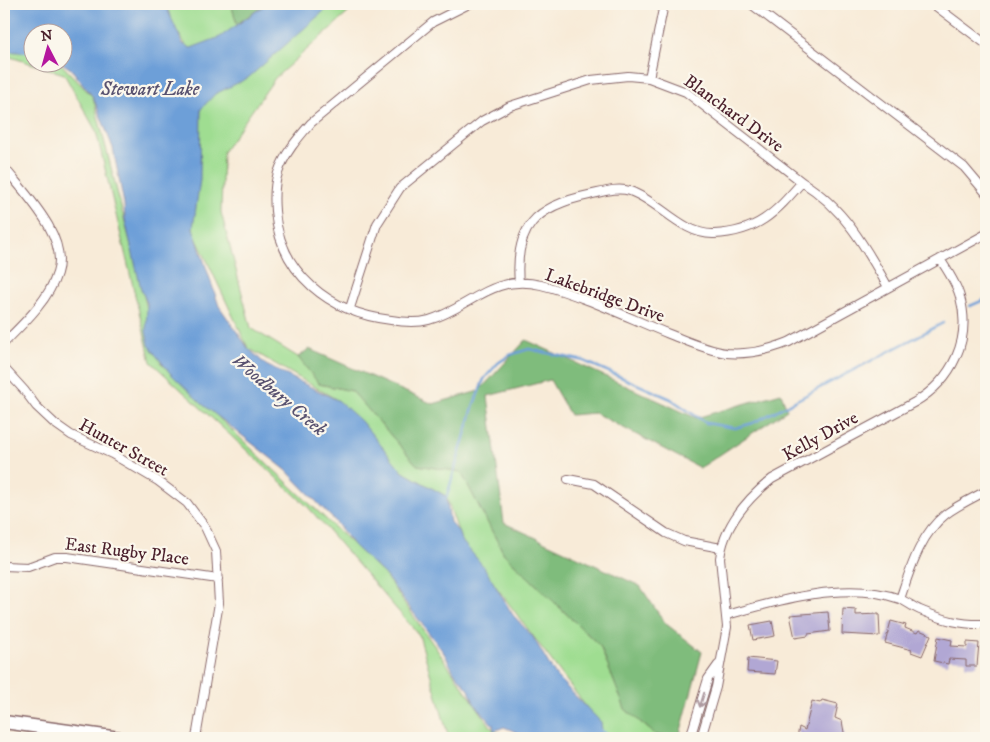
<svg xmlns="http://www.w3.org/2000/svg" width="990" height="742" font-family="'IM FELL DW Pica',serif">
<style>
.green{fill:#9fdd91;stroke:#747e5e}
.forest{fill:#7fbc7b;stroke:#646e53}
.water{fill:#6d9fd8;stroke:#5c5f82}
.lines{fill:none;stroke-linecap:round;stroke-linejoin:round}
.stream{stroke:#6d9fd8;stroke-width:2.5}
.building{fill:#b1a7d4}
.street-casing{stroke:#876668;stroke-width:10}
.primary-casing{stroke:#876668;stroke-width:15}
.street{stroke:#fff;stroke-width:8}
.primary{stroke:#fff;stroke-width:12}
.oneway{stroke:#ae9aa0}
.labels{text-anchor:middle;stroke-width:4.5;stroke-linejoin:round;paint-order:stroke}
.street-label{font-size:18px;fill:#4a1f2b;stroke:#fbf7ec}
.water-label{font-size:19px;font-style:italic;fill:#585270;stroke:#fbf7ec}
</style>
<rect width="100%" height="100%" fill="#fbf7ec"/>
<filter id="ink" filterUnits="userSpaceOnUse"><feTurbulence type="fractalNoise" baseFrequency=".02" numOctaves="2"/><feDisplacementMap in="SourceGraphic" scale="10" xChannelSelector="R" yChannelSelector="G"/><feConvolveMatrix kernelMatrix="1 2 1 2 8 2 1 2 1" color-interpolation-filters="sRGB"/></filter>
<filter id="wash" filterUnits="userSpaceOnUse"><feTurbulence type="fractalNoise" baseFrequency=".0096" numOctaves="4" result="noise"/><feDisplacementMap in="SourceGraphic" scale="20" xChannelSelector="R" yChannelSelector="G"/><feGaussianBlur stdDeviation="1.12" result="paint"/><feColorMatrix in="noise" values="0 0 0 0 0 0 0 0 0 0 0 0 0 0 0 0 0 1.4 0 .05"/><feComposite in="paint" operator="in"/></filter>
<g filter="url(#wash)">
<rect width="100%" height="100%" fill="#f8ebd8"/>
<path class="green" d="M 160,4 L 231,4 L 237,24 L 266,4 L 358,4 L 275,78 L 223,152 L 221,212 L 251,328 L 298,357 L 319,384 L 352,391 L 417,465 L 461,472 L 504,554 L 600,646 L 625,709 L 656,735 L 679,738 L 596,738 L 602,728 L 461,540 L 446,496 L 403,472 L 339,401 L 248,348 L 193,231 L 201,109 L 187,47 Z
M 4,44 L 32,52 L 32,62 L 60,63 L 93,97 L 161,363 L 384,574 L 494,731 L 516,738 L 449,738 L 419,635 L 308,507 L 151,362 L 96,131 L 64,74 L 4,55 Z"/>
<path class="forest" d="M 231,4 L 266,4 L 237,24 Z
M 526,340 L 696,418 L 781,393 L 787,410 L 700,468 L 595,413 L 570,415 L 550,380 L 488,396 L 504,523 L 640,586 L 665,623 L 702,652 L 679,738 L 656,735 L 625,709 L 600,646 L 504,554 L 461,472 L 417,465 L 352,391 L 319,384 L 298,357 L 309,349 L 433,404 L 479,391 Z"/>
<path class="water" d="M 4,4 L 165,4 L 183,44 L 191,48 L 220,37 L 266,4 L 332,4 L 248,78 L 215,94 L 201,109 L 200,180 L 193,228 L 219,306 L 248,348 L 266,365 L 339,401 L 361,421 L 403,472 L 446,496 L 450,522 L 458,531 L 461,540 L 484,567 L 513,615 L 533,637 L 556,676 L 601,722 L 602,731 L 597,738 L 530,738 L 504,727 L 494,731 L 493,725 L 474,703 L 469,690 L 454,672 L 444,653 L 384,574 L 354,546 L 335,521 L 286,470 L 202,404 L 170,373 L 155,354 L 149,345 L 146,332 L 147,303 L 141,289 L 125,220 L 124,204 L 113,148 L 93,97 L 71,69 L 62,63 L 62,32 L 32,32 L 32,53 L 4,51 Z"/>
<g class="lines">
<path class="stream" d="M 970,306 L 986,299
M 446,499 L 474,404 L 484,379 L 498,363 L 510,355 L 529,349 L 584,361 L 671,399 L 706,423 L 735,428 L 753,423 L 943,323
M 600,730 L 612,738"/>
</g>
<g id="blocks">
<path class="building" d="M 843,609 L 856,610 L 856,615 L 879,614 L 880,636 L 842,634 Z
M 828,612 L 830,631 L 808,634 L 808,636 L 795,638 L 790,615 Z
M 772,621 L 775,636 L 753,640 L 750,625 Z
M 891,621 L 906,625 L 905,628 L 917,633 L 919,630 L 931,635 L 922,656 L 911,652 L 912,650 L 885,643 Z
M 938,637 L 952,640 L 951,646 L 967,647 L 967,642 L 979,643 L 977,666 L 966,666 L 966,660 L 949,659 L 948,664 L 934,661 Z
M 748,658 L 777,661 L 775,674 L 747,672 Z
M 822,700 L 838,704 L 835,718 L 842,721 L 845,738 L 797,738 L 799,727 L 805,730 L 812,701 L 820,703 Z"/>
</g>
</g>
<g filter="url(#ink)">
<use href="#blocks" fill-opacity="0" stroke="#876668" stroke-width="1"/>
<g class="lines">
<g class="street-casing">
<path id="street" d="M 469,4 L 433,22 L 311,123 C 298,138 284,154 278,173 C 274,185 274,199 275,211 C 280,274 330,313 391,320 C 402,322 418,323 429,320 C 469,309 491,273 541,285 C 582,295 629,318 669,334 C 687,341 706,350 726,353 C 747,355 769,350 789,342 L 986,234
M 751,4 L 964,167 L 986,193
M 933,4 L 986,44
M 649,78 L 664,4
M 4,167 C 24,193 69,236 57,273 C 49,300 23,324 4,343
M 519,283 C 514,227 536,206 589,195 C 603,192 617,187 630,191 C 659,201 682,235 714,234 C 758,232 775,213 802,182
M 350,308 L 377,224 L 400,188 L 482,121 L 510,106 L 591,80 L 628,76 L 649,78 L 686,92 L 802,182 C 843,207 865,246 888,287
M 4,368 L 24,390 L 36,406 L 54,423 L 71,435 L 112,454 L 158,481 L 187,503 L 205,527 L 216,551 L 219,603 L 196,738
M 568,479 L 594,484 L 666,533 L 684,541 L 721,548
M 4,566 L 28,567 L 55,557 L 67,557 L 218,579
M 900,599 C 910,570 920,534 946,514 C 958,505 973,498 986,491
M 727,615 C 779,600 847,580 900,599 C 907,602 913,607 920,610 C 944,620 960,625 986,624
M 690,738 L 708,679 L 718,665
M 701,738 L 716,687 L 727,627 L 720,558 C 724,525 747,499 772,479 L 915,402 C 952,380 972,340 960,297 C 957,284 947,270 940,259"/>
</g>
<g class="primary-casing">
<path id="primary" d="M 4,722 L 119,738"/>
</g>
<use href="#street" class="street"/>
<use href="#primary" class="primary"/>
</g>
<defs><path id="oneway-shaft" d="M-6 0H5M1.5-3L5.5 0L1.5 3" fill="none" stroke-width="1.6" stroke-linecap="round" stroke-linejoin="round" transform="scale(1.25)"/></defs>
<use class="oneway" href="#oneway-shaft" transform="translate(702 700) rotate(107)"/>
</g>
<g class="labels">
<g class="street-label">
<text transform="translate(734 113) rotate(36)" y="6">Blanchard Drive</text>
<text transform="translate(605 295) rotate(20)" y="6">Lakebridge Drive</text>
<text transform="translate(820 436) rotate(-29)" y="6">Kelly Drive</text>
<text transform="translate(124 447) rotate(29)" y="6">Hunter Street</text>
<text transform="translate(127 551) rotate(7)" y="6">East Rugby Place</text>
</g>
<g class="water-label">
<text x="150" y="95">Stewart Lake</text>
<text transform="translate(280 394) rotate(40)" y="7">Woodbury Creek</text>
</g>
</g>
<rect width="990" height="742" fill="none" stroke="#fbf7ec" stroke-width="20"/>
<g transform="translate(48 48) rotate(354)"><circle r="24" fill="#fbf7ec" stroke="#b4a19f"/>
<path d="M0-4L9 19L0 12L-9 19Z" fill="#b5179e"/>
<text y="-8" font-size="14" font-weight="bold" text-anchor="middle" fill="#4a1f2b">N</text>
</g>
</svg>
